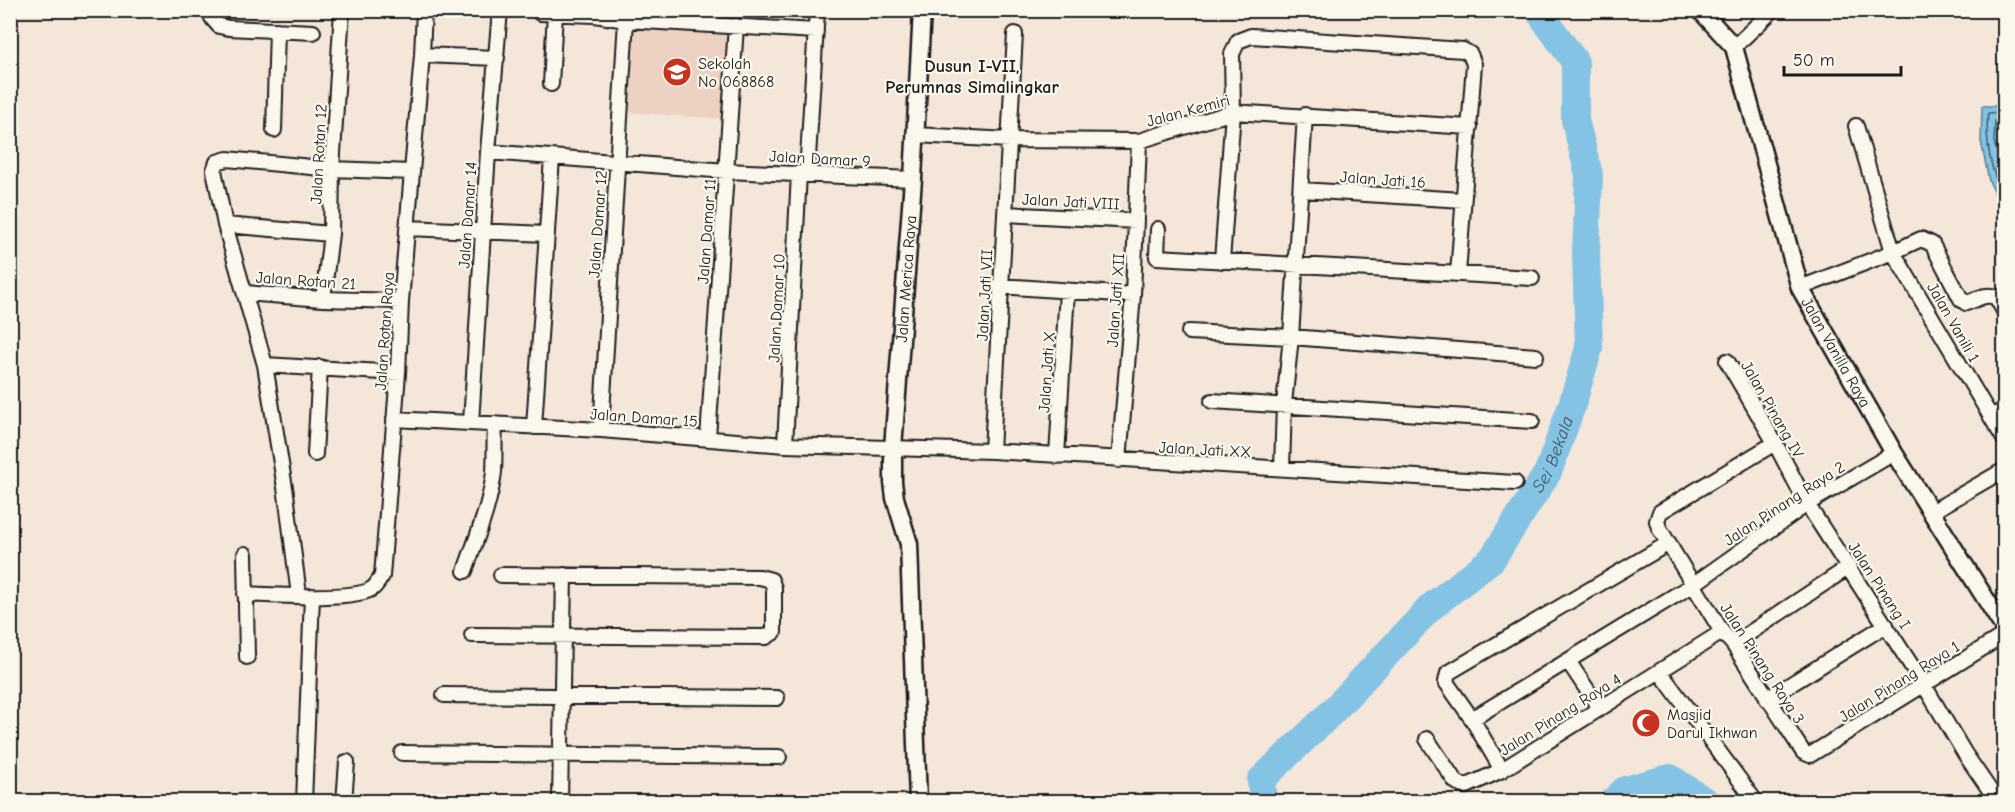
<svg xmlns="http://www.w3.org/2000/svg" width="2015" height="812" font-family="'Comic Neue',sans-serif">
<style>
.built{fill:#edd2c4}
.water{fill:#84c3e4;stroke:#5a8094;stroke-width:1.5}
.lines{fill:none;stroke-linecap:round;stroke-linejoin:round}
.shore{stroke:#465f6c;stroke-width:1.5}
.river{stroke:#84c3e4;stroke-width:28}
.minor-casing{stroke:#1c1c1c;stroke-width:18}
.tertiary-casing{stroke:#1c1c1c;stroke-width:21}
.minor{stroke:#fbf7ec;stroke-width:14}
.tertiary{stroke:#fbf7ec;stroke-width:16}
.labels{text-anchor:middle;stroke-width:4.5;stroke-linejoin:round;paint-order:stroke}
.poi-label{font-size:16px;fill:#1c1c1c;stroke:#fbf7ec;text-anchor:start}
.street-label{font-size:16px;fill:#1c1c1c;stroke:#fbf7ec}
.neighbourhood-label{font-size:18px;font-weight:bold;fill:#1c1c1c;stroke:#fbf7ec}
.water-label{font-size:18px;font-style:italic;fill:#405662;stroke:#fbf7ec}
</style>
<rect width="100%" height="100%" fill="#f5e6da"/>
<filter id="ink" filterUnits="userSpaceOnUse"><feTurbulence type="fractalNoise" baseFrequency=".0167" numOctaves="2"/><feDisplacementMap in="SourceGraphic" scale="12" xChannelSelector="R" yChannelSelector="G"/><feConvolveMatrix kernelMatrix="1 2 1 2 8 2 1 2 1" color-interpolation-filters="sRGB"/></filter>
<g filter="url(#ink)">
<path class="built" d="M 629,24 L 730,31 L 725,119 L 623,112 Z"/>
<path class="water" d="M 1982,106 L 2004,106 L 2004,211 L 1989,181 L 1981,141 Z"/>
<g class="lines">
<path class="shore" d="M 2004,112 L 1988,113 C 1985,143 1991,172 2004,198
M 2004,120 L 1995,121 L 1994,141 L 2004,182"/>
<g class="river">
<path id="s1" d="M 1263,802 L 1261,780 L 1330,714 L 1431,607 L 1492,559 L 1548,472 L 1571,408 L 1589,348 L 1586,254 L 1589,175 L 1575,120 L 1575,62 L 1538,10"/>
<path d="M 1613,802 L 1625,790 L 1670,778 L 1706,802"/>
</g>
<g class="minor-casing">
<path id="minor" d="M 213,10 L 212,18 L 219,26 L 229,28 L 313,32
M 540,13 L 595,15 L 626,20 L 816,31
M 1734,47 L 1773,10
M 422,55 L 497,58
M 551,84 L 555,13
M 1856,126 L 1893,252 L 2004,439
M 274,130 L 277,30
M 915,135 L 1010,140 L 1139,141 L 1233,112 L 1470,127
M 488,152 L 726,171 L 913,179
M 807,174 L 817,10
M 1301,190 L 1463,200
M 1005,214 L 1136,221
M 225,225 L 331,234
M 408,228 L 546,234
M 1158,229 L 1157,257 L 1532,278
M 1222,261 L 1233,112 L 1232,54 L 1238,41 L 1251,36 L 1463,50 L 1470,54 L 1474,64 L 1458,274
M 1000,286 L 1133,295
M 1800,288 L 1893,252 L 1921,239 L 1932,244 L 1961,299 L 1966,303 C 1977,300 1984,293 1996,297 L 2004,311
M 245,293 L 323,299 L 401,301
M 323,299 L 331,234 L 332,169 L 342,10
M 1189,332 L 1291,337 L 1536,356
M 1727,361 L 1775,443 L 1807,504 L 1924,685 L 1965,754 L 1989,789 L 1993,802
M 265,365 L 398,373
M 1212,401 L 1532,421
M 1991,417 L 2004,410
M 394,419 L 601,430 L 785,445 L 992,451 L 1515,483
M 471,423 L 488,152 L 500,10
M 534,427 L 552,157
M 601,430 L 626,20
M 708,438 L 736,26
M 1775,443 L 1660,512 L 1657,521 L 1659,528 L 1722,632 L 1733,644 L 1803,752 L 1810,755 L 2004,635
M 785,445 L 799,173
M 992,451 L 1015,34
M 315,454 L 320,367
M 1057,456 L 1067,291
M 1119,460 L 1133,295 L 1139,141
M 1282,469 L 1284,404 L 1291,337 L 1305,115
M 1933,511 L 2004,470
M 245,554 L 247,657
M 465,571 C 476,539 490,506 494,472 C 495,456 494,440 495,424
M 245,594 C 269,595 358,601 373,588 C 376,586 379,580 382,576 L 398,373 L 401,301 L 422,55 L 424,10
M 299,595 L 286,494 L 265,365 L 225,225 L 214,170 L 217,162 L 227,159 L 332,169 L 412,172
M 472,635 L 766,637 L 774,632 L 774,588 L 771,580 L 760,577 L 501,575
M 1733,644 L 1849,567
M 1568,661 L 1600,709
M 1660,672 L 1756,802
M 444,695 L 777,698
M 1767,699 L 1886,625
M 1472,719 L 1694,584 L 1807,504 L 1894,453
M 1427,739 L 1455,781 L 1463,786 L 1467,786 L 1502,770 L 1722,632
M 402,753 L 779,757
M 1502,770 L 1472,719 L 1446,682 L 1448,673 L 1669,543
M 304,802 L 312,596
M 344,802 L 347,762
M 560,802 L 564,575"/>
</g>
<g class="tertiary-casing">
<g id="tertiary">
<path id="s2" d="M 1700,10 L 1734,47 L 1800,288 L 1894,453 L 2004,628"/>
<path id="s3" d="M 918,802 L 909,544 L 895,498 L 893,482 L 893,448 L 913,179 L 922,10"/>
</g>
</g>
<use href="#minor" class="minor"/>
<use href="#tertiary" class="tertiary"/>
</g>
</g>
<defs>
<g id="school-disc" transform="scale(1.5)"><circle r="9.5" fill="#c8321e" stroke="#fbf7ec"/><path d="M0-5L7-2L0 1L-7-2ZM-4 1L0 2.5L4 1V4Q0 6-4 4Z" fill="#fff"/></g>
<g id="mosque-disc" transform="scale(1.5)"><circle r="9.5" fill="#c8321e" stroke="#fbf7ec"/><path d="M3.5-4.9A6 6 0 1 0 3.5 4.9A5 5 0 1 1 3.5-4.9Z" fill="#fff"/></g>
</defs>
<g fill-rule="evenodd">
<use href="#school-disc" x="677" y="72"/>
<use href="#mosque-disc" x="1646" y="723"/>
</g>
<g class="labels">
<g class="poi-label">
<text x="698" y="69">Sekolah<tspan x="698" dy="18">No 068868</tspan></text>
<text x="1667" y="720">Masjid<tspan x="1667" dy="18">Darul Ikhwan</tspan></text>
</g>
<g class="street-label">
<text transform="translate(1188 110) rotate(-15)" y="6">Jalan Kemiri</text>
<text transform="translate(318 154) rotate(-87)" y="6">Jalan Rotan 12</text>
<text transform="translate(820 158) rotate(3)" y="6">Jalan Damar 9</text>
<text transform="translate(1383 179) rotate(4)" y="6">Jalan Jati 16</text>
<text transform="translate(1071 201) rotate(3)" y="6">Jalan Jati VIII</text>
<text transform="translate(467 215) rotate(-86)" y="6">Jalan Damar 14</text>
<text transform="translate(597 224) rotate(-86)" y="6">Jalan Damar 12</text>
<text transform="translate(706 231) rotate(-86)" y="6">Jalan Damar 11</text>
<text dy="6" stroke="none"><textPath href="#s3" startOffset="526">Jalan Merica Raya</textPath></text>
<text transform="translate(306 280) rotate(4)" y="6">Jalan Rotan 21</text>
<text transform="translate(984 295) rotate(-87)" y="6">Jalan Jati VII</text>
<text transform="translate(1115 300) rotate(-86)" y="6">Jalan Jati XII</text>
<text transform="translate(776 308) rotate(-87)" y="6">Jalan Damar 10</text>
<text transform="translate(1954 322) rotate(60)" y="6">Jalan Vanili 1</text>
<text transform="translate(384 331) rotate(-86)" y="6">Jalan Rotan Raya</text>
<text dy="6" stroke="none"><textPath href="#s2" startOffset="374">Jalan Vanilla Raya</textPath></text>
<text transform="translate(1046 372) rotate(-86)" y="6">Jalan Jati X</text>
<text transform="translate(1773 409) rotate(60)" y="6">Jalan Pinang IV</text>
<text transform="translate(644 417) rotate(4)" y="6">Jalan Damar 15</text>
<text transform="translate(1205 449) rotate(3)" y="6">Jalan Jati XX</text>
<text transform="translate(1784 503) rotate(-33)" y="6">Jalan Pinang Raya 2</text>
<text transform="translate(1880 585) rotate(57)" y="6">Jalan Pinang I</text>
<text transform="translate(1763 663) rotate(57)" y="6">Jalan Pinang Raya 3</text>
<text transform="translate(1899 681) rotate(-32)" y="6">Jalan Pinang Raya 1</text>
<text transform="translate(1560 714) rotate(-32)" y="6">Jalan Pinang Raya 4</text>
</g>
<g class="neighbourhood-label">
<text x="972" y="72">Dusun I-VII,<tspan x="972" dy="21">Perumnas Simalingkar</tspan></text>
</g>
<g class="water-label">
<text dy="6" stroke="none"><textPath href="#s1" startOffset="464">Sei Bekala</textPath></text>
</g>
</g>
<rect width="2015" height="812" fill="none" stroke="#fbf7ec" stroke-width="36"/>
<rect x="18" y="18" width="1979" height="776" fill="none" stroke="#1c1c1c" stroke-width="2" filter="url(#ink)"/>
<path d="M1784 66v9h117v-9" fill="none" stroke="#1c1c1c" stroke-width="3"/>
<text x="1793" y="66" font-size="18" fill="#1c1c1c" stroke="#fbf7ec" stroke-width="4.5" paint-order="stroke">50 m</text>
</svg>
